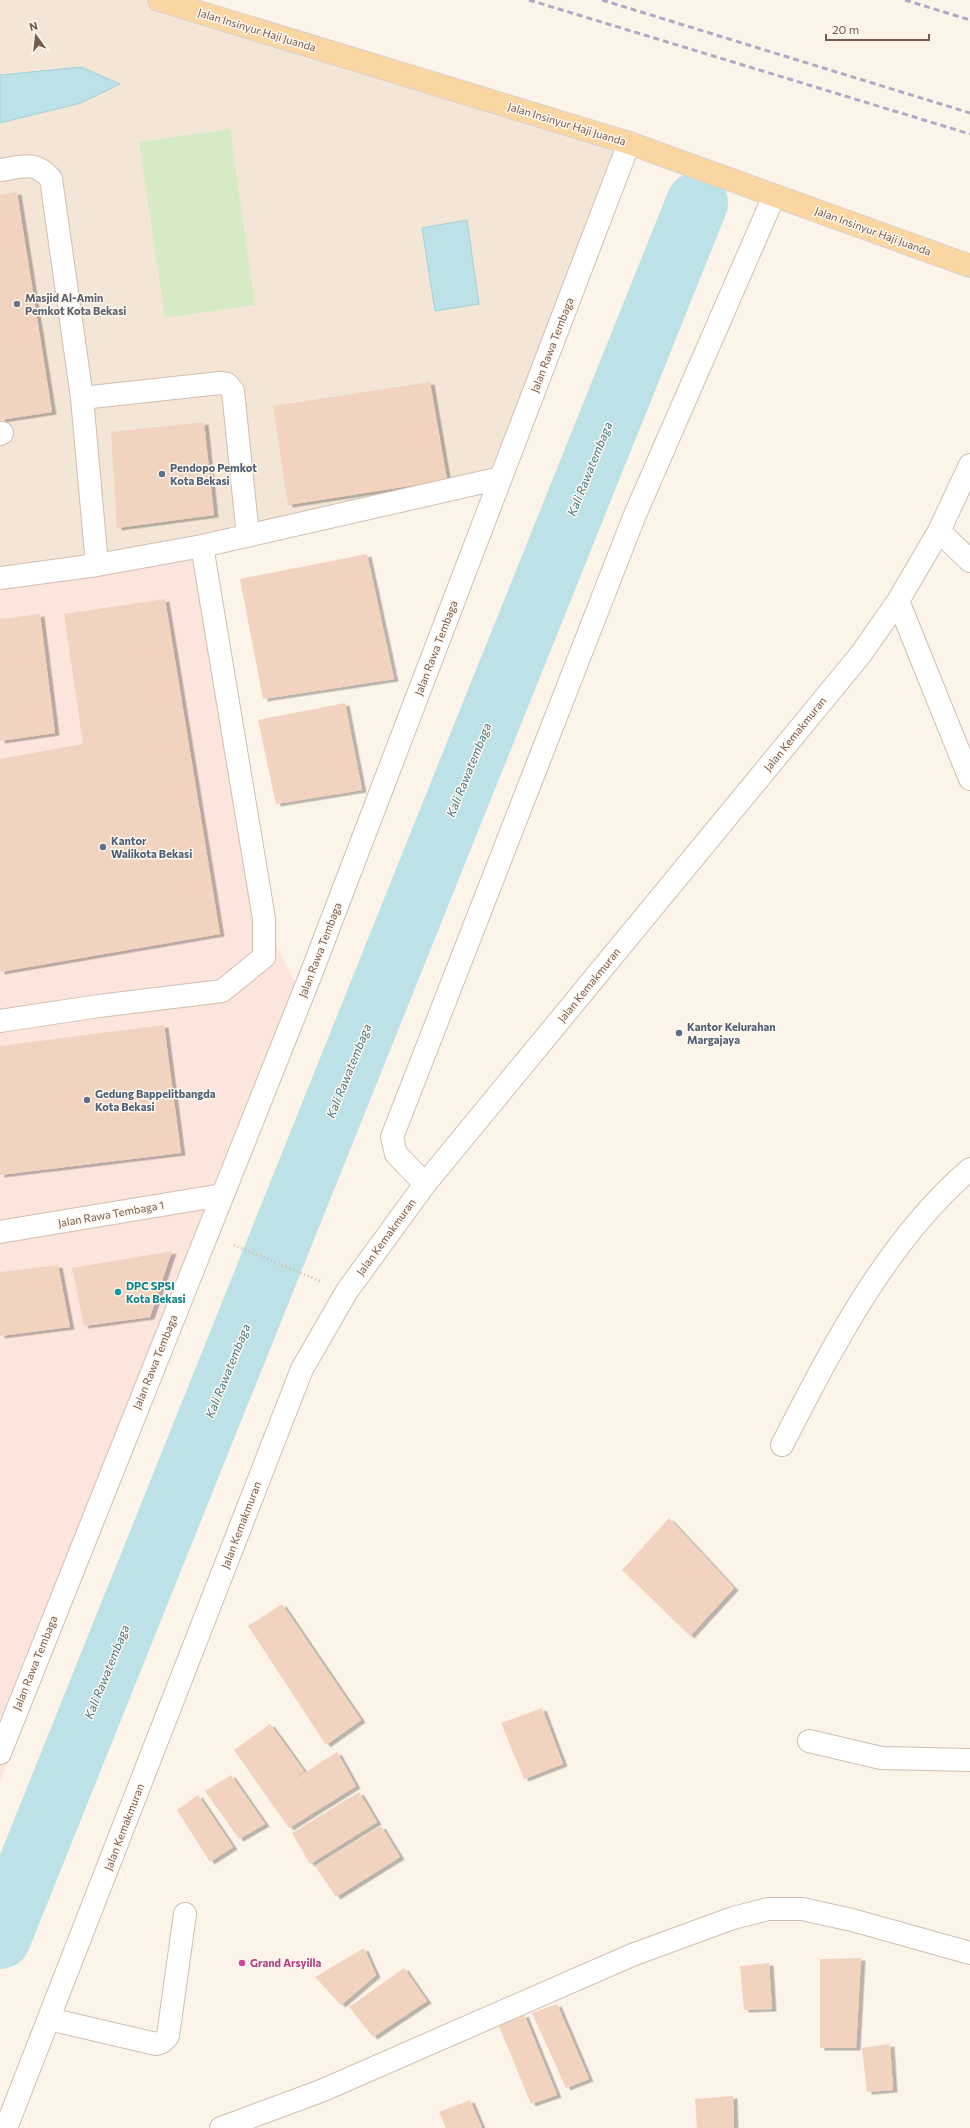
<svg xmlns="http://www.w3.org/2000/svg" width="970" height="2128" font-family="Commissioner,sans-serif">
<style>
.residential{fill:#f4e6d7}
.commercial{fill:#fce5dc}
.green{fill:#d6eac6}
.water{fill:#bce1e6;stroke:#a3d1d8}
.lines{fill:none;stroke-linecap:round;stroke-linejoin:round}
.river{stroke:#bce1e6;stroke-width:62}
.building{fill:#f2d3c0;filter:url(#shadow)}
.minor-casing{stroke:#d1beb0;stroke-width:24}
.major-casing{stroke:#d9d1cd;stroke-width:24}
.path{stroke:#d7b6a3;stroke-width:2.5;stroke-dasharray:1 3;stroke-linecap:butt}
.minor{stroke:#fff;stroke-width:22}
.major{stroke:#fad7a2;stroke-width:22}
.rail{stroke:#b7a6c7;stroke-width:3;stroke-dasharray:6 4;stroke-linecap:butt}
.worship-dot{fill:#6b7280;stroke:#fff8ef;stroke-width:1.5}
.service-dot{fill:#5c6f8a;stroke:#fff8ef;stroke-width:1.5}
.culture-dot{fill:#0f9aa8;stroke:#fff8ef;stroke-width:1.5}
.hotel-dot{fill:#d1479c;stroke:#fff8ef;stroke-width:1.5}
.labels{text-anchor:middle;stroke-width:3;stroke-linejoin:round;paint-order:stroke}
.street-label{font-size:11px;fill:#775a4c;stroke:#fff8ef}
.worship-label{font-size:11px;font-weight:bold;fill:#5b616d;stroke:#fff8ef;text-anchor:start}
.service-label{font-size:11px;font-weight:bold;fill:#4e5e75;stroke:#fff8ef;text-anchor:start}
.culture-label{font-size:11px;font-weight:bold;fill:#0d838f;stroke:#fff8ef;text-anchor:start}
.hotel-label{font-size:11px;font-weight:bold;fill:#b23c85;stroke:#fff8ef;text-anchor:start}
.water-label{font-size:12px;font-style:italic;fill:#437983;stroke:#fff8ef}
</style>
<defs>
<filter id="shadow"><feDropShadow dx="4.5" dy="2.5" stdDeviation="0" flood-color="#0004"/></filter>
</defs>
<rect width="100%" height="100%" fill="#fcf4e8"/>
<path class="residential" d="M 0,0 L 159,0 L 629,143 L 501,478 L 0,580 Z"/>
<path class="commercial" d="M 202,546 L 264,919 L 299,990 L 0,1783 L 0,578 Z"/>
<path class="green" d="M 230,129 L 255,305 L 165,318 L 139,142 Z"/>
<path class="water" d="M 81,67 L 120,84 L 81,103 L 0,123 L 0,75 Z
M 467,220 L 479,304 L 435,311 L 422,228 Z"/>
<g class="lines">
<path class="river" d="M 0,1938 L 697,203"/>
</g>
<path class="building" d="M 17,192 L 52,412 L 0,420 L 0,195 Z
M 430,382 L 447,480 L 288,505 L 273,406 Z
M 204,422 L 214,515 L 117,528 L 111,432 Z
M 367,554 L 394,679 L 263,699 L 240,579 Z
M 165,599 L 220,934 L 0,972 L 0,759 L 83,744 L 64,614 Z
M 40,614 L 55,733 L 0,741 L 0,619 Z
M 345,703 L 362,790 L 276,804 L 258,720 Z
M 164,1025 L 181,1153 L 0,1175 L 0,1046 Z
M 172,1251 L 150,1317 L 84,1326 L 72,1268 Z
M 58,1265 L 70,1327 L 0,1336 L 0,1272 Z
M 669,1518 L 734,1588 L 690,1636 L 622,1570 Z
M 282,1604 L 361,1720 L 326,1745 L 248,1626 Z
M 542,1708 L 563,1764 L 524,1779 L 501,1723 Z
M 270,1724 L 304,1771 L 285,1785 L 337,1752 L 356,1786 L 289,1828 L 234,1750 Z
M 231,1775 L 265,1824 L 239,1839 L 205,1791 Z
M 359,1792 L 377,1822 L 310,1864 L 292,1833 Z
M 198,1795 L 233,1847 L 210,1862 L 177,1810 Z
M 381,1826 L 400,1857 L 336,1897 L 315,1866 Z
M 364,1948 L 376,1975 L 341,2005 L 315,1977 Z
M 861,1958 L 856,2048 L 820,2048 L 820,1959 Z
M 769,1963 L 772,2009 L 744,2010 L 740,1966 Z
M 404,1968 L 427,2001 L 373,2037 L 349,2007 Z
M 557,2004 L 589,2079 L 566,2088 L 532,2013 Z
M 524,2014 L 557,2095 L 531,2104 L 499,2026 Z
M 890,2044 L 893,2090 L 867,2092 L 862,2048 Z
M 733,2096 L 734,2128 L 697,2128 L 695,2099 Z
M 470,2100 L 482,2128 L 446,2128 L 439,2112 Z"/>
<g class="lines">
<g class="minor-casing">
<path id="minor" d="M 0,170 C 23,167 35,160 51,179 L 82,398 L 97,565
M 82,398 L 220,383 L 227,384 L 233,391 L 248,536
M 0,434 L 2,433
M 939,531 L 970,561
M 0,578 L 97,565 L 202,546 L 501,478
M 898,601 L 970,779
M 0,1021 L 99,1006 L 222,991 L 264,957 L 264,919 L 202,546
M 425,1184 L 396,1154 L 392,1137 L 634,517 L 774,196
M 0,1232 L 222,1195
M 782,1445 C 832,1348 886,1241 970,1169
M 809,1741 L 881,1758 L 970,1760
M 0,1753 L 311,974 L 629,143
M 49,2019 L 156,2044 L 162,2042 L 168,2036 L 185,1914
M 6,2128 L 302,1369 L 347,1291 L 425,1184 L 861,654 L 898,601 L 939,531 L 970,465
M 221,2128 L 321,2091 L 632,1955 L 733,1918 L 768,1909 L 802,1909 L 852,1920 L 970,1953"/>
</g>
<g class="major-casing">
<path id="major" d="M 159,0 L 629,143 L 970,266"/>
</g>
<path class="path" d="M 234,1245 L 320,1281"/>
<use href="#minor" class="minor"/>
<use href="#major" class="major"/>
<path class="rail" d="M 529,0 L 970,134
M 602,0 L 970,113
M 905,0 L 970,20"/>
</g>
<circle class="worship-dot" cx="17" cy="304" r="4"/>
<g class="service-dot">
<circle cx="162" cy="474" r="4"/>
<circle cx="103" cy="847" r="4"/>
<circle cx="679" cy="1033" r="4"/>
<circle cx="87" cy="1100" r="4"/>
</g>
<circle class="culture-dot" cx="118" cy="1292" r="4"/>
<circle class="hotel-dot" cx="242" cy="1963" r="4"/>
<g class="labels">
<g class="street-label">
<text transform="translate(257 30) rotate(17)" y="4">Jalan Insinyur Haji Juanda</text>
<text transform="translate(567 124) rotate(17)" y="4">Jalan Insinyur Haji Juanda</text>
<text transform="translate(873 231) rotate(20)" y="4">Jalan Insinyur Haji Juanda</text>
<text transform="translate(552 345) rotate(-69)" y="4">Jalan Rawa Tembaga</text>
<text transform="translate(436 648) rotate(-69)" y="4">Jalan Rawa Tembaga</text>
<text transform="translate(795 734) rotate(-51)" y="4">Jalan Kemakmuran</text>
<text transform="translate(320 950) rotate(-69)" y="4">Jalan Rawa Tembaga</text>
<text transform="translate(589 985) rotate(-51)" y="4">Jalan Kemakmuran</text>
<text transform="translate(111 1214) rotate(-10)" y="4">Jalan Rawa Tembaga 1</text>
<text transform="translate(386 1237) rotate(-54)" y="4">Jalan Kemakmuran</text>
<text transform="translate(155 1362) rotate(-68)" y="4">Jalan Rawa Tembaga</text>
<text transform="translate(241 1525) rotate(-69)" y="4">Jalan Kemakmuran</text>
<text transform="translate(35 1663) rotate(-68)" y="4">Jalan Rawa Tembaga</text>
<text transform="translate(124 1827) rotate(-69)" y="4">Jalan Kemakmuran</text>
</g>
<g class="worship-label">
<text x="25" y="302">Masjid Al-Amin<tspan x="25" dy="13">Pemkot Kota Bekasi</tspan></text>
</g>
<g class="service-label">
<text x="170" y="472">Pendopo Pemkot<tspan x="170" dy="13">Kota Bekasi</tspan></text>
<text x="111" y="845">Kantor<tspan x="111" dy="13">Walikota Bekasi</tspan></text>
<text x="687" y="1031">Kantor Kelurahan<tspan x="687" dy="13">Margajaya</tspan></text>
<text x="95" y="1098">Gedung Bappelitbangda<tspan x="95" dy="13">Kota Bekasi</tspan></text>
</g>
<g class="culture-label">
<text x="126" y="1290">DPC SPSI<tspan x="126" dy="13">Kota Bekasi</tspan></text>
</g>
<g class="hotel-label">
<text x="250" y="1967">Grand Arsyilla</text>
</g>
<g class="water-label">
<text transform="translate(590 469) rotate(-68)" y="4">Kali Rawatembaga</text>
<text transform="translate(469 770) rotate(-68)" y="4">Kali Rawatembaga</text>
<text transform="translate(349 1071) rotate(-68)" y="4">Kali Rawatembaga</text>
<text transform="translate(228 1371) rotate(-68)" y="4">Kali Rawatembaga</text>
<text transform="translate(107 1672) rotate(-68)" y="4">Kali Rawatembaga</text>
</g>
</g>
<g transform="translate(36 36) rotate(345)" stroke="#fff8ef" stroke-width="3" paint-order="stroke">
<path d="M0-3L7 15L0 10L-7 15Z" fill="#775a4c"/>
<text y="-6" font-size="11" font-weight="bold" text-anchor="middle" fill="#775a4c">N</text>
</g>
<path d="M826 34v6h103v-6" fill="none" stroke="#775a4c" stroke-width="2"/>
<text x="832" y="34" font-size="12" fill="#775a4c" stroke="#fff8ef" stroke-width="3" paint-order="stroke">20 m</text>
</svg>
